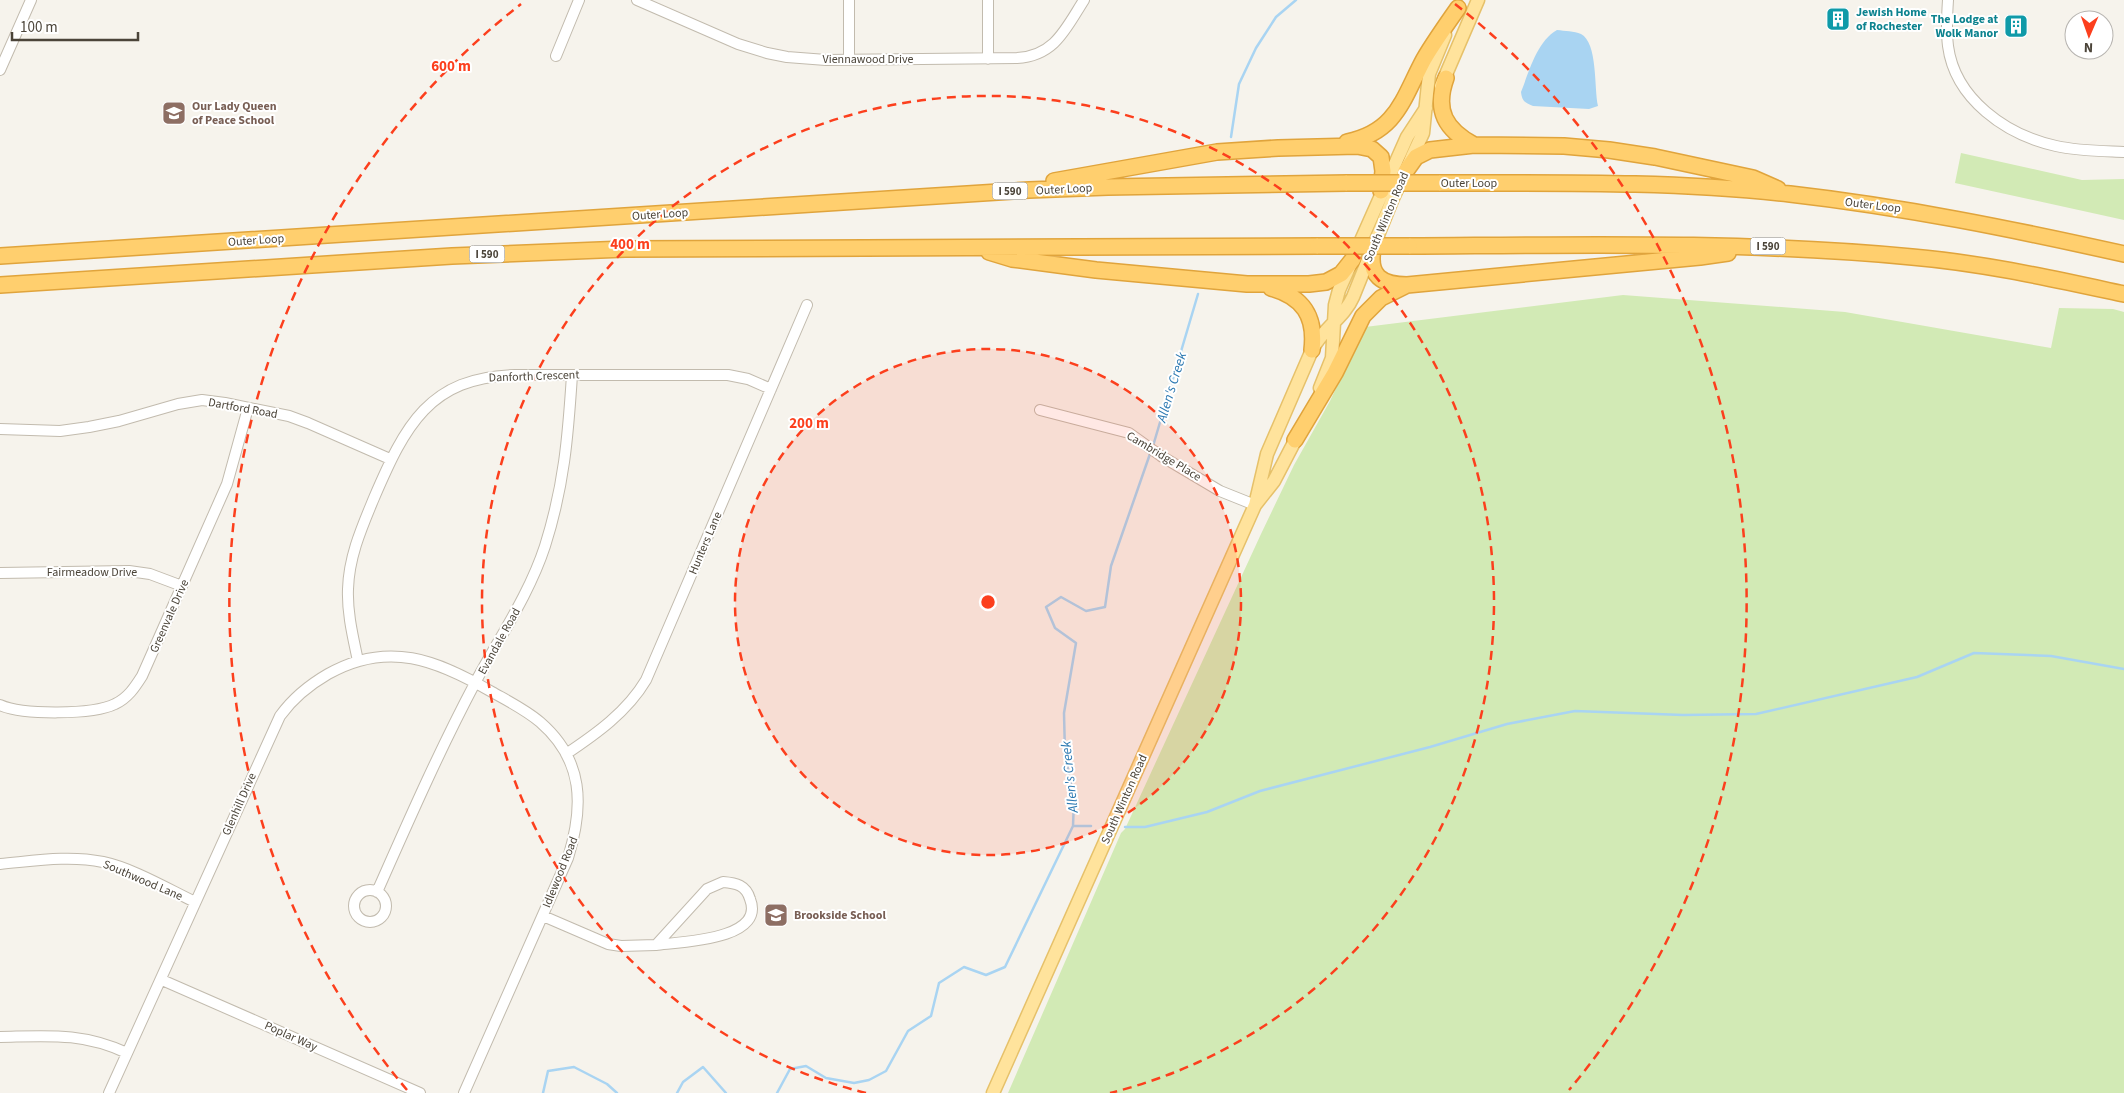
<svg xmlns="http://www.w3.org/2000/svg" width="2124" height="1093" font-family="'Source Sans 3',sans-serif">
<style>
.green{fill:#d2eab5}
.water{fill:#a9d4f2}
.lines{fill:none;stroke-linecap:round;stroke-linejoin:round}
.stream{stroke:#a9d4f2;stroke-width:2.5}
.minor-casing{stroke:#c2bbae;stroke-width:12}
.major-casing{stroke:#e6c16a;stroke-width:15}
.highway-casing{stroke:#e0a43c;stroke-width:18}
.minor{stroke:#fff;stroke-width:10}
.major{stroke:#ffe39c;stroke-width:12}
.highway{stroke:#ffcf6e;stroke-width:15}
.highway-bridge-casing{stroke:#e0a43c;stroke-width:18;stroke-linecap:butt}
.highway-bridge{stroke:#ffcf6e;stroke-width:15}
.ring{fill:none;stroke:#fc3f1d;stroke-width:2.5;stroke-dasharray:9 6}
.labels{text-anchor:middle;stroke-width:4;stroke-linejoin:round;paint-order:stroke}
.shield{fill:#fff;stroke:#817c74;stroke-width:1}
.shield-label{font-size:11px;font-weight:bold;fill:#4b4439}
.culture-label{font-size:12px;font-weight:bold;fill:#0d838f;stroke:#fff;text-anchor:start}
.street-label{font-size:12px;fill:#4b4439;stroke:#fff}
.education-label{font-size:12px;font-weight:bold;fill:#785e54;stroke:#fff;text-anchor:start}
.water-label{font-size:14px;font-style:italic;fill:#2e7ab2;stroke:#fff}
.centre{fill:#fc3f1d;stroke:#fff;stroke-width:2.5}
.ring-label{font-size:15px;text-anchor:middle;font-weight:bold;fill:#fc3f1d;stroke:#fff;stroke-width:4;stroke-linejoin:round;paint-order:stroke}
</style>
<rect width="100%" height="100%" fill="#f6f3ec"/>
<path class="green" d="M 1961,153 L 2082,180 L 2124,179 L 2124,220 L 1955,183 Z
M 1623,295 L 1845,312 L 2051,348 L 2059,308 L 2113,309 L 2124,312 L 2124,1093 L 1008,1093 L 1121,833 L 1125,829 L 1261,534 L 1294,465 L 1330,401 L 1365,327 Z"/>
<path class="water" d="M 1557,30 C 1565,31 1574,31 1581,34 C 1598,43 1594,88 1598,106 L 1589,109 L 1533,106 C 1525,103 1522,101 1521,92 C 1529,72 1537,41 1557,30 Z"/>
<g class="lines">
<path class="stream" d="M 1231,137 L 1239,84 L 1256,48 L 1276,17 L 1296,0
M 1153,446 L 1198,294
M 1073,826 L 1091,826
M 1125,827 L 1145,827 L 1207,812 L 1260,791 L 1430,747 L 1507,724 L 1575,711 L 1683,715 L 1756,714 L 1917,677 L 1974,653 L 2051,656 L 2124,669
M 543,1093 L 548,1071 L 574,1067 L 607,1084 L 617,1093
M 677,1093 L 683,1082 L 703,1067 L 726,1093
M 777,1093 L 790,1069 L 806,1066 L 826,1078 L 854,1083 L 869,1080 L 886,1071 L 908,1031 L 931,1016 L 939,983 L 964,967 L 986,975 L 1005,967 L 1073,826 L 1074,800 L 1065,754 L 1064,713 L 1076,643 L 1055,628 L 1046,607 L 1061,597 L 1086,611 L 1105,607 L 1111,566 L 1151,451"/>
<g class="minor-casing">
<path id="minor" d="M 637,0 L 738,44 L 767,53 L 787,57 L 826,60 L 1017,58 C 1055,56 1066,28 1084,0
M 849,0 L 849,59
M 988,0 L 988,59
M 1948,0 C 1947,15 1946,30 1948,46 C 1955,99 2006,135 2056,146 C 2078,151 2101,151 2124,152
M 556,56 L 579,0
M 0,70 L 31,0
M 1040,410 L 1129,433 L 1161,456 L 1220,491 L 1255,505
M 0,429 L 60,431 L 89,427 L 119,421 L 178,404 L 202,400 L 225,403 L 289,416 L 308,423 L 390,459
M 0,573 L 129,571 L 150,574 L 182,586
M 358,661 C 353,637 347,613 348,589 C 349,556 362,527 374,498 C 405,426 429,377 515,375 L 728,375 L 748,379 L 771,389
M 0,705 C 22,715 93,715 115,704 C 128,698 135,687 142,676 L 227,484 L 248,408
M 566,754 C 596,734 627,712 646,680 L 807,305
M 0,864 C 34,861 69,855 103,862 C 132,868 168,889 195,902
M 723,882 C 736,883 746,885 750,899 C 766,940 680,942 656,945 L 707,889 Z
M354 906a16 16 0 1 1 32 0a16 16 0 1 1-32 0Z
M 377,892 C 408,822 439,751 475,683 C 499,638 529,595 545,546 C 564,486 568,437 572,375
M 543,916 L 608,944 L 621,946 L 656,945
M 162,980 L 420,1093
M 0,1037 C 47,1036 82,1032 127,1053
M 109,1093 L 280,716 C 293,698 309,685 328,674 C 388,640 437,660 492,692 C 508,701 526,710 540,722 C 584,760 584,806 568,858 L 464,1093"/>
</g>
<g class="major-casing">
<path id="major" d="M 1441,86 L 1478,0
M 1320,388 L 1332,358 L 1335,305 L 1339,290 L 1407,137 L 1426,108
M 1255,505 L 1274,481 L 1299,433
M 993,1093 L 1255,505 L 1267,454 L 1312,350 C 1322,329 1344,318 1353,297 L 1393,198 L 1423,133 L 1429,74 L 1445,35"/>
</g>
<g class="highway-casing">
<path id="highway" d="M 1446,78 C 1434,111 1446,130 1474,145
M 1347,142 C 1397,132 1403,98 1424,59 C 1434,42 1446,25 1458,8
M 1406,171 L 1416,157 L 1430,150 L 1474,145 L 1564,146 L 1609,150 L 1655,157 L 1753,178 L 1778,189
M 1054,181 L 1217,152 L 1278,148 L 1357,146 L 1372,149 L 1381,157 L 1383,171 L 1381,191
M 1439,183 C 1556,183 1673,181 1790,194 C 1904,207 2012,229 2124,254
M 1409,246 C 1577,245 1744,241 1912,257 C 1983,263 2054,279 2124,294
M 1373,249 C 1368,276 1382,285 1407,285 L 1700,257 L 1728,253
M 989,252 L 1012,259 L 1096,270 L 1247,284 L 1309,284 L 1326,282 L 1341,274 L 1353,259
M 0,256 L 1029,190 L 1108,187 L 1347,183
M 0,285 L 452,256 L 625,249 L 1318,246
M 1271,288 C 1303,297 1316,316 1312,350
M 1295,440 L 1335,373 L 1363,316 L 1381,298 L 1405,286"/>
</g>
<use href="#minor" class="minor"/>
<use href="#major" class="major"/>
<use href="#highway" class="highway"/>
<g class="highway-bridge-casing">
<path id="highway-bridge" d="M 1347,183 L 1439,183
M 1318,246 L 1409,246"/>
</g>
<use href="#highway-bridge" class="highway-bridge"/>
</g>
<circle cx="988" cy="602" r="253" fill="#fc3f1d" fill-opacity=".12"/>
<g class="ring">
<circle cx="988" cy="602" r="253"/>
<path d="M866 1093A506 506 0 1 1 1110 1093"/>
<path d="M407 1090A759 759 0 0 1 521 4M1455 4A759 759 0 0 1 1569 1090"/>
</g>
<defs>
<g id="building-square" transform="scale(1.25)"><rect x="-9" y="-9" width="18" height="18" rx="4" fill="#0f9aa8" stroke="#fff"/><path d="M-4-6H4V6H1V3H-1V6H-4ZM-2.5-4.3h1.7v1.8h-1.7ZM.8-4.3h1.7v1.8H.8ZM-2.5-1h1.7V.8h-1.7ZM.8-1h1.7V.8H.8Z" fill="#fff"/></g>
<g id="school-square" transform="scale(1.25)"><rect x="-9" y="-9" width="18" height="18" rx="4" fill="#8d6e63" stroke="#fff"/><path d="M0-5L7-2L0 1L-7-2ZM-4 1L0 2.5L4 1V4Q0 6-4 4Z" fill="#fff"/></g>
</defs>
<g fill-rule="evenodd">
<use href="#building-square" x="1838" y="19"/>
<use href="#building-square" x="2016" y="26"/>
<use href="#school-square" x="174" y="113"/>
<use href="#school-square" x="776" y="915"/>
</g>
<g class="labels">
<g class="shield">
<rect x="992.5" y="182.5" width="35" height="17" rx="4"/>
<rect x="1750.5" y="237.5" width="35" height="17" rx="4"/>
<rect x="469.5" y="245.5" width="35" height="17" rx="4"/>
</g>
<g class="shield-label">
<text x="1010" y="195">I 590</text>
<text x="1768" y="250">I 590</text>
<text x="487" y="258">I 590</text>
</g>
<g class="culture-label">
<text x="1856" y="16">Jewish Home<tspan x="1856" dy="14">of Rochester</tspan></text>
<text x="1998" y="23" text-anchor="end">The Lodge at<tspan x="1998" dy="14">Wolk Manor</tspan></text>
</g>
<g class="street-label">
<text x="868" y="63">Viennawood Drive</text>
<text x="1469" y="187">Outer Loop</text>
<text transform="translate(1064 189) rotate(-3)" y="4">Outer Loop</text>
<text transform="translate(1873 205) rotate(7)" y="4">Outer Loop</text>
<text transform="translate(660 214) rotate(-4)" y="4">Outer Loop</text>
<text transform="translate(1386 217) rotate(-67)" y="4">South Winton Road</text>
<text transform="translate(256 240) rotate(-4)" y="4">Outer Loop</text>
<text transform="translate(534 376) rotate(-2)" y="4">Danforth Crescent</text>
<text transform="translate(243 408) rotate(10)" y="4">Dartford Road</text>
<text transform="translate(1164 456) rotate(31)" y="4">Cambridge Place</text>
<text transform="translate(705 543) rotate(-67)" y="4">Hunters Lane</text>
<text x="92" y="576">Fairmeadow Drive</text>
<text transform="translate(169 616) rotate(-66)" y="4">Greenvale Drive</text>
<text transform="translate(499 641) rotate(-61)" y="4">Evandale Road</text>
<text transform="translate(1124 799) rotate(-66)" y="4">South Winton Road</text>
<text transform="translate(239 804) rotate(-66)" y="4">Glenhill Drive</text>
<text transform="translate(560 872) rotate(-68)" y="4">Idlewood Road</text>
<text transform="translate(143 880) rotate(23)" y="4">Southwood Lane</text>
<text transform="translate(291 1036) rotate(24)" y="4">Poplar Way</text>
</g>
<g class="education-label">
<text x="192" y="110">Our Lady Queen<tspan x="192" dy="14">of Peace School</tspan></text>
<text x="794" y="919">Brookside School</text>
</g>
<g class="water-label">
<text transform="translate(1171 387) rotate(-73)" y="5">Allen's Creek</text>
<text transform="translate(1069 777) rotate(-96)" y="5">Allen's Creek</text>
</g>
</g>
<circle cx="988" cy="602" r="8" class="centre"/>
<g class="ring-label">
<text x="451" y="71">600 m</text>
<text x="630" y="249">400 m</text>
<text x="809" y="428">200 m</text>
</g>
<g transform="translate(2089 35) rotate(182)"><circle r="24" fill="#ffffff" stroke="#b7b4b0"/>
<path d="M0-4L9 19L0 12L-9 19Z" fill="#fc3f1d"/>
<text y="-8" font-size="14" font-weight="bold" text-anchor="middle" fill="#4b4439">N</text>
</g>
<path d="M12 32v8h126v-8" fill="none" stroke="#4b4439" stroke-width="2.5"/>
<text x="20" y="32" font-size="15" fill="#4b4439" stroke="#ffffff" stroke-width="4" paint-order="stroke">100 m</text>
</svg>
